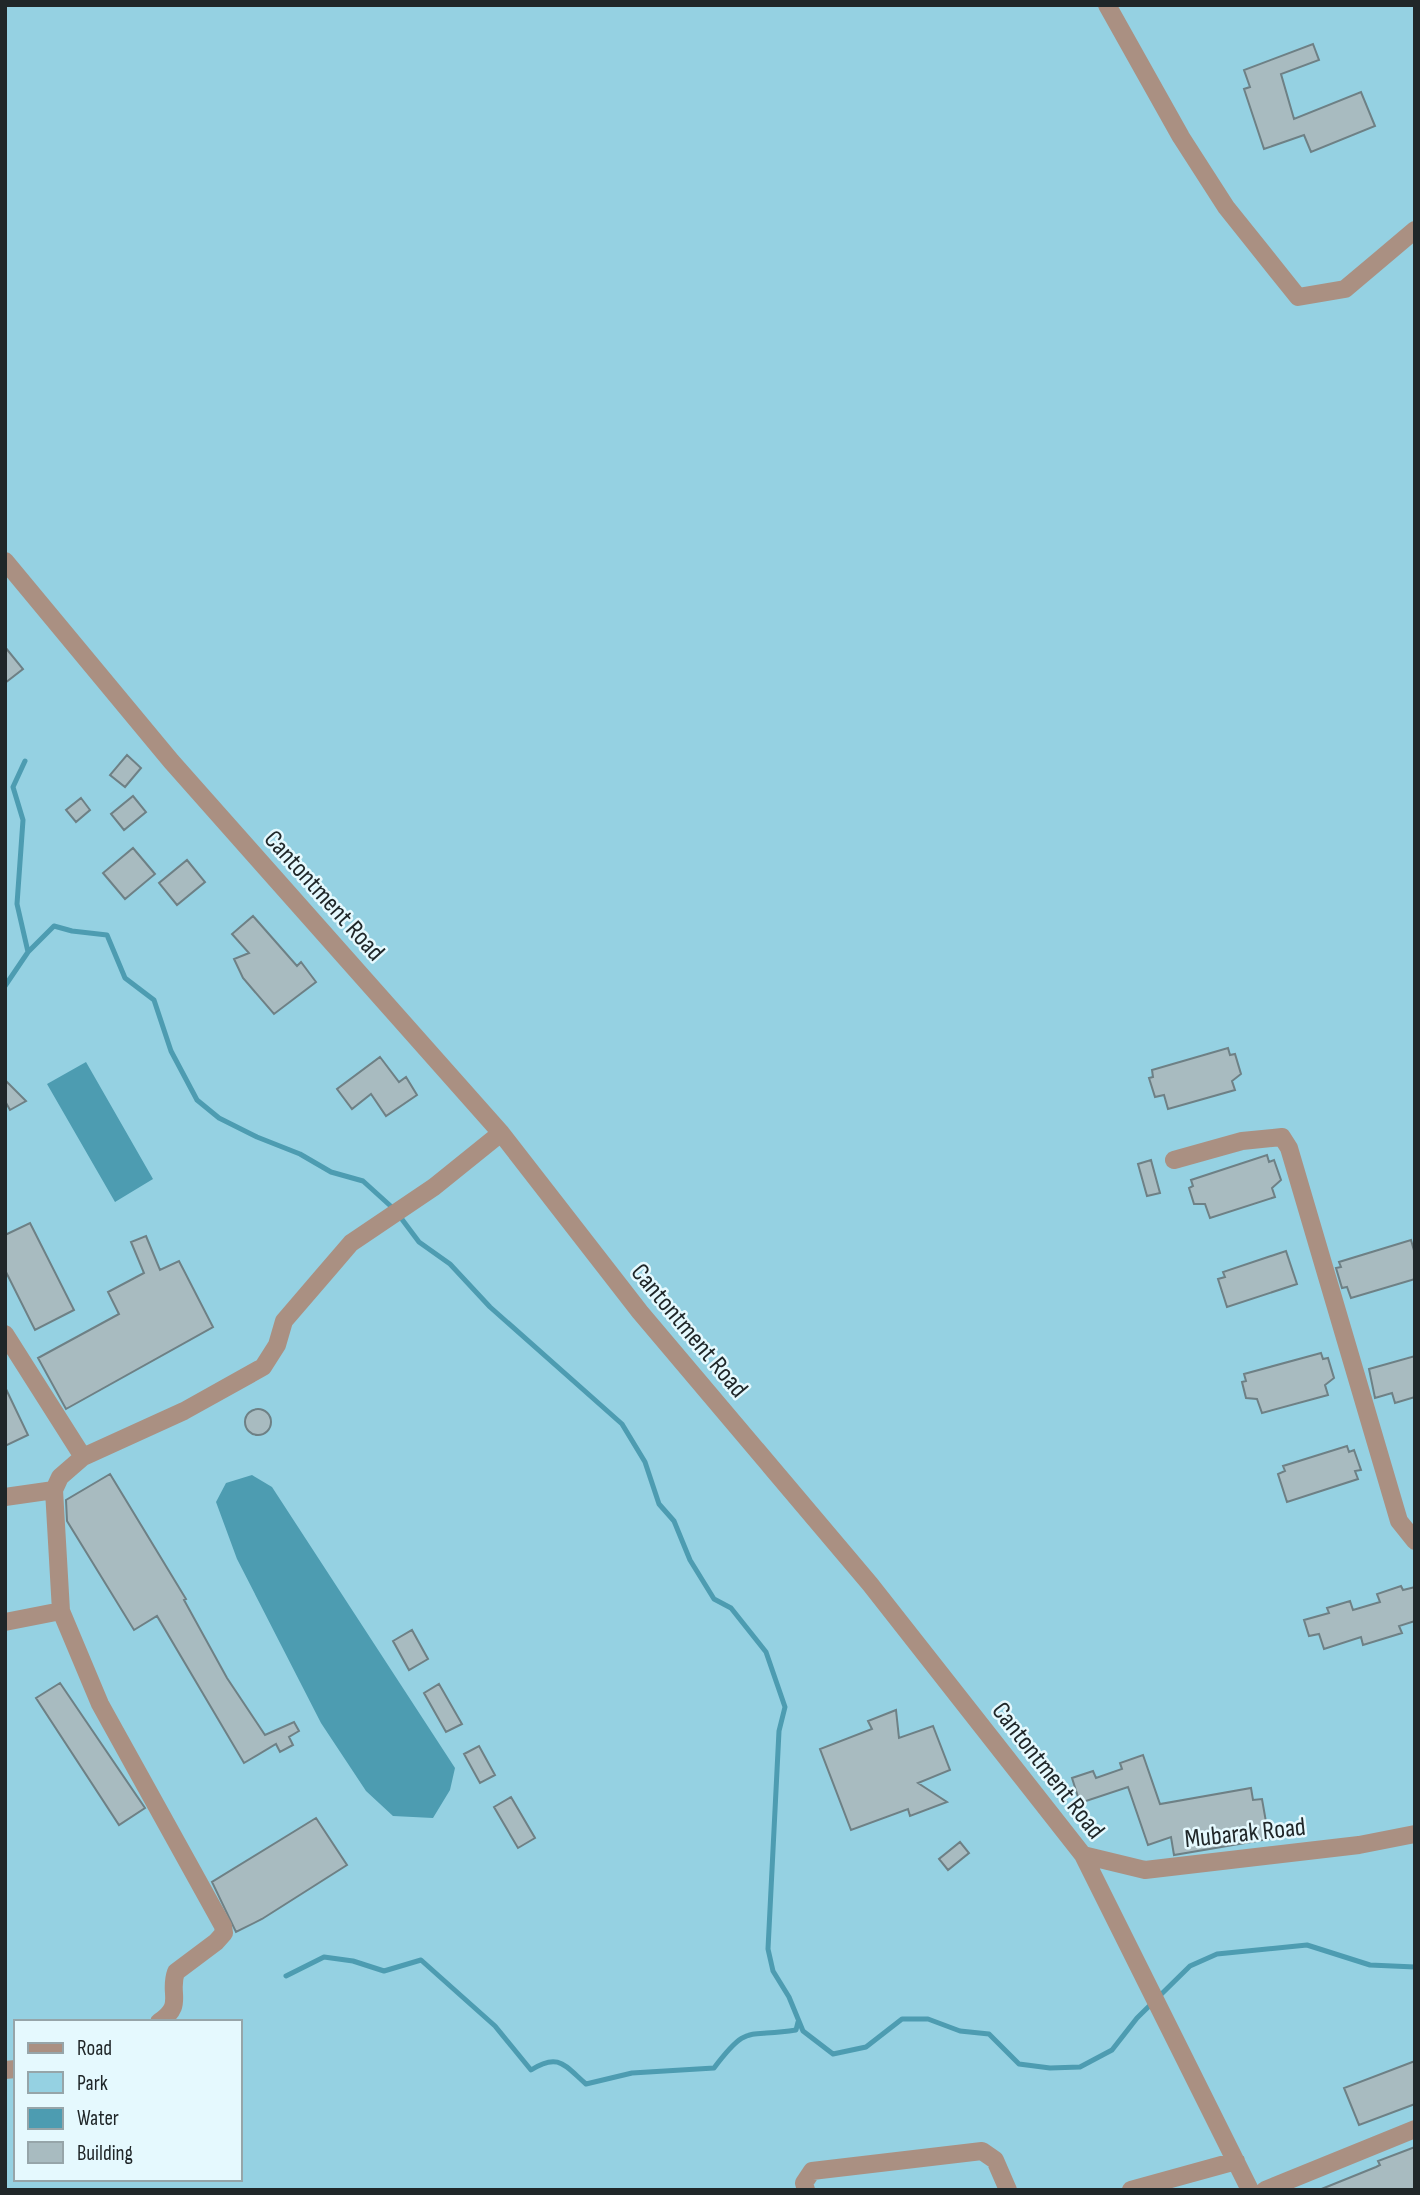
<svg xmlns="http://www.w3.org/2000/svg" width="1420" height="2195" font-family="'Sofia Sans Condensed',sans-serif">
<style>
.green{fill:#95d1e2;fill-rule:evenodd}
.water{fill:#4d9cb1}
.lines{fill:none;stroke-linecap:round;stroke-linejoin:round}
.stream{stroke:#4d9cb1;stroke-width:5}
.building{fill:#a8bbc0;stroke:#6e8085;stroke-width:2}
.minor{stroke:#aa9082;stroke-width:18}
.labels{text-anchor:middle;stroke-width:5;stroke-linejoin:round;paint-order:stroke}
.street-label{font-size:26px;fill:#202729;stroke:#e5f9fe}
</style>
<rect width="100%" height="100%" fill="#d8ebf1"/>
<path class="green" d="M 5,5 L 1415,5 L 1415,2190 L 5,2190 ZM 16,2022 L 240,2022 L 240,2179 L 16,2179 Z"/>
<path class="water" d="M 86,1062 L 153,1179 L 115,1202 L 47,1084 Z
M 252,1475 L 272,1487 L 455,1768 L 450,1790 L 433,1818 L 393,1816 L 366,1791 L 321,1723 L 237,1559 L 216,1502 L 226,1483 Z"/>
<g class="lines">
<path class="stream" d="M 28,952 L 54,926 L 72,931 L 107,935 L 125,978 L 154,1000 L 171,1051 L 197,1100 L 219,1118 L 257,1137 L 300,1154 L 331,1172 L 363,1181 L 395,1210 L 419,1242 L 450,1264 L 490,1307 L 622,1424 L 645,1462 L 659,1504 L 674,1521 L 690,1560 L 714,1599 L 731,1608 L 766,1652 L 785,1707 L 779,1731 L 768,1949 L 773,1971 L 789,1997 L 803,2031 L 833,2054 L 866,2047 L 902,2019 L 928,2019 L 960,2031 L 989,2034 L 1019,2064 L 1050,2068 L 1080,2067 L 1112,2050 L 1137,2018 L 1190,1966 L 1217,1954 L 1307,1945 L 1370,1965 L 1415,1967
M 5,986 L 28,952 L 17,904 L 23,820 L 13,787 L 25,761
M 286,1976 L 324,1957 L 353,1961 L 384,1971 L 421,1960 L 495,2026 L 531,2070 C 559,2052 565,2066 586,2084 L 632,2073 L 714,2068 C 748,2023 746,2038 796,2030 L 798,2022"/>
</g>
<path class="building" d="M 1313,44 L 1319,60 L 1281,74 L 1294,119 L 1361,92 L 1375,126 L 1311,152 L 1304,135 L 1264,149 L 1244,89 L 1250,87 L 1244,70 Z
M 5,647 L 23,669 L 5,683 Z
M 127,755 L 141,768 L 125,787 L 110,775 Z
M 133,796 L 146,812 L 124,830 L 111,814 Z
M 81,798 L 90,810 L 76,822 L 66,810 Z
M 133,848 L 155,874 L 125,899 L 103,873 Z
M 187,860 L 205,882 L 177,905 L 159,883 Z
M 253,916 L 297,966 L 301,962 L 316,982 L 274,1014 L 243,978 L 234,959 L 249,953 L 232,934 Z
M 1228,1048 L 1230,1055 L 1235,1054 L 1241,1074 L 1232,1081 L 1235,1090 L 1168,1109 L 1164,1095 L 1155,1097 L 1149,1078 L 1153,1077 L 1152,1070 Z
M 380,1057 L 399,1082 L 406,1077 L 417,1095 L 386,1116 L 371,1094 L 352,1109 L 337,1089 Z
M 5,1080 L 26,1101 L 10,1110 L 5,1101 Z
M 1267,1155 L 1269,1162 L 1274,1160 L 1281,1180 L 1272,1188 L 1275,1197 L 1210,1218 L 1205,1204 L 1194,1204 L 1189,1188 L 1193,1186 L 1191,1180 Z
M 1151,1160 L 1160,1193 L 1147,1196 L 1138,1164 Z
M 30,1223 L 74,1310 L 35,1330 L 5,1270 L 5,1235 Z
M 146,1236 L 160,1270 L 179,1261 L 213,1327 L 66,1409 L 38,1358 L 119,1314 L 108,1292 L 144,1273 L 131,1242 Z
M 1411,1240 L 1415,1254 L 1415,1279 L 1351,1298 L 1347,1287 L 1342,1288 L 1336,1268 L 1341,1267 L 1339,1262 Z
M 1286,1251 L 1297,1284 L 1227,1307 L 1218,1279 L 1225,1277 L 1223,1272 Z
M 1321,1353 L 1323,1359 L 1328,1358 L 1334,1378 L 1325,1385 L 1328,1395 L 1262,1413 L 1257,1399 L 1246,1398 L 1242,1382 L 1246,1381 L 1244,1374 Z
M 1415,1356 L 1415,1397 L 1395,1403 L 1392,1393 L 1375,1398 L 1369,1369 Z
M 5,1387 L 28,1435 L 5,1446 Z
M245 1422a13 13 0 1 1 26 0a13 13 0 1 1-26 0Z
M 1347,1446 L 1349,1452 L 1354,1450 L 1361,1470 L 1355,1471 L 1358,1479 L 1287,1502 L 1278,1474 L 1285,1471 L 1283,1466 Z
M 110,1474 L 186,1599 L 184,1600 L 227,1678 L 265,1735 L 294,1722 L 299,1731 L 289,1737 L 293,1745 L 280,1752 L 276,1744 L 244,1763 L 157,1616 L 134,1630 L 67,1521 L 66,1500 Z
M 1401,1586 L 1403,1590 L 1415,1587 L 1415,1621 L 1399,1626 L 1402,1633 L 1363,1645 L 1361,1637 L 1324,1649 L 1319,1634 L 1309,1636 L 1304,1620 L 1329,1613 L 1327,1608 L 1350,1601 L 1353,1610 L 1380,1602 L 1377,1594 Z
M 412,1630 L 428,1659 L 409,1670 L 393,1641 Z
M 60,1683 L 145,1808 L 119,1825 L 36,1698 Z
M 439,1684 L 462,1724 L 446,1732 L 424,1693 Z
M 896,1710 L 899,1738 L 933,1726 L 950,1770 L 918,1783 L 947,1802 L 910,1816 L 908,1809 L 851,1830 L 820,1749 L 872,1729 L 868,1721 Z
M 479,1746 L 495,1775 L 480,1783 L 464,1754 Z
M 1143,1755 L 1160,1804 L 1251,1788 L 1253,1800 L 1262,1799 L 1269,1839 L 1174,1855 L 1171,1837 L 1148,1845 L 1128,1787 L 1080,1803 L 1072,1778 L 1093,1771 L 1096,1778 L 1122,1769 L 1120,1763 Z
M 511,1797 L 535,1838 L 518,1848 L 494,1807 Z
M 316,1818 L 347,1865 L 262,1919 L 236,1932 L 212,1882 Z
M 960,1842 L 969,1853 L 948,1870 L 939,1859 Z
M 1415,2061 L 1415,2104 L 1359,2125 L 1344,2088 Z
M 1415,2147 L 1415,2190 L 1319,2190 L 1376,2167 L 1380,2165 L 1378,2161 Z"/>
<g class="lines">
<path class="minor" d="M 1107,5 L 1181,137 L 1226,207 L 1298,297 L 1345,289 L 1415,230
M 5,561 L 171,761 L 501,1133 L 640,1312 L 870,1584 L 1083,1855 L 1250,2190
M 1174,1160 L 1242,1141 L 1282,1137 L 1289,1148 L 1399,1521 L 1415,1541
M 5,1334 L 83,1457
M 5,1497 L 54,1490
M 5,1622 L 61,1611
M 1083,1855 L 1145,1870 L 1359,1845 L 1415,1834
M 159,2022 C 185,2005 168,1994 176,1972 L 216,1942 L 224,1933 L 223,1926 L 100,1704 L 61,1611 L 54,1490 L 60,1477 L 83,1457 L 184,1411 L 263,1367 L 277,1345 L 284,1321 L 351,1243 L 434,1187 L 501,1133
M 5,2070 L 16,2069
M 806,2190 L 804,2183 L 812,2171 L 982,2151 L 995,2160 L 1008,2190
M 1131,2190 L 1236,2161
M 1265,2190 L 1415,2129"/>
</g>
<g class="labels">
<g class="street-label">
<text transform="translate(325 895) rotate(48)" y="9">Cantontment Road</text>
<text transform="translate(690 1330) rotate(50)" y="9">Cantontment Road</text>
<text transform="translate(1049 1770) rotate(52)" y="9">Cantontment Road</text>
<text transform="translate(1245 1832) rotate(-6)" y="9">Mubarak Road</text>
</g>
</g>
<rect width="1420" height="2195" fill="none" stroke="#202729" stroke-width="14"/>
<rect x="14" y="2020" width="228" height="161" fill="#e5f9fe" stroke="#96a5a9" stroke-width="2"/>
<rect x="28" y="2043" width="35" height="10" fill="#aa9082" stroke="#96a5a9" stroke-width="2"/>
<text x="77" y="2055" font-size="21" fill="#202729">Road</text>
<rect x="28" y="2072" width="35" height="21" fill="#95d1e2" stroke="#96a5a9" stroke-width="2"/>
<text x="77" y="2090" font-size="21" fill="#202729">Park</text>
<rect x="28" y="2108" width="35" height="21" fill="#4d9cb1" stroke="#96a5a9" stroke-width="2"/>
<text x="77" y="2125" font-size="21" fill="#202729">Water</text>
<rect x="28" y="2142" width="35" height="21" fill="#a8bbc0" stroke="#96a5a9" stroke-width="2"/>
<text x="77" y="2160" font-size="21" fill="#202729">Building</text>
</svg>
